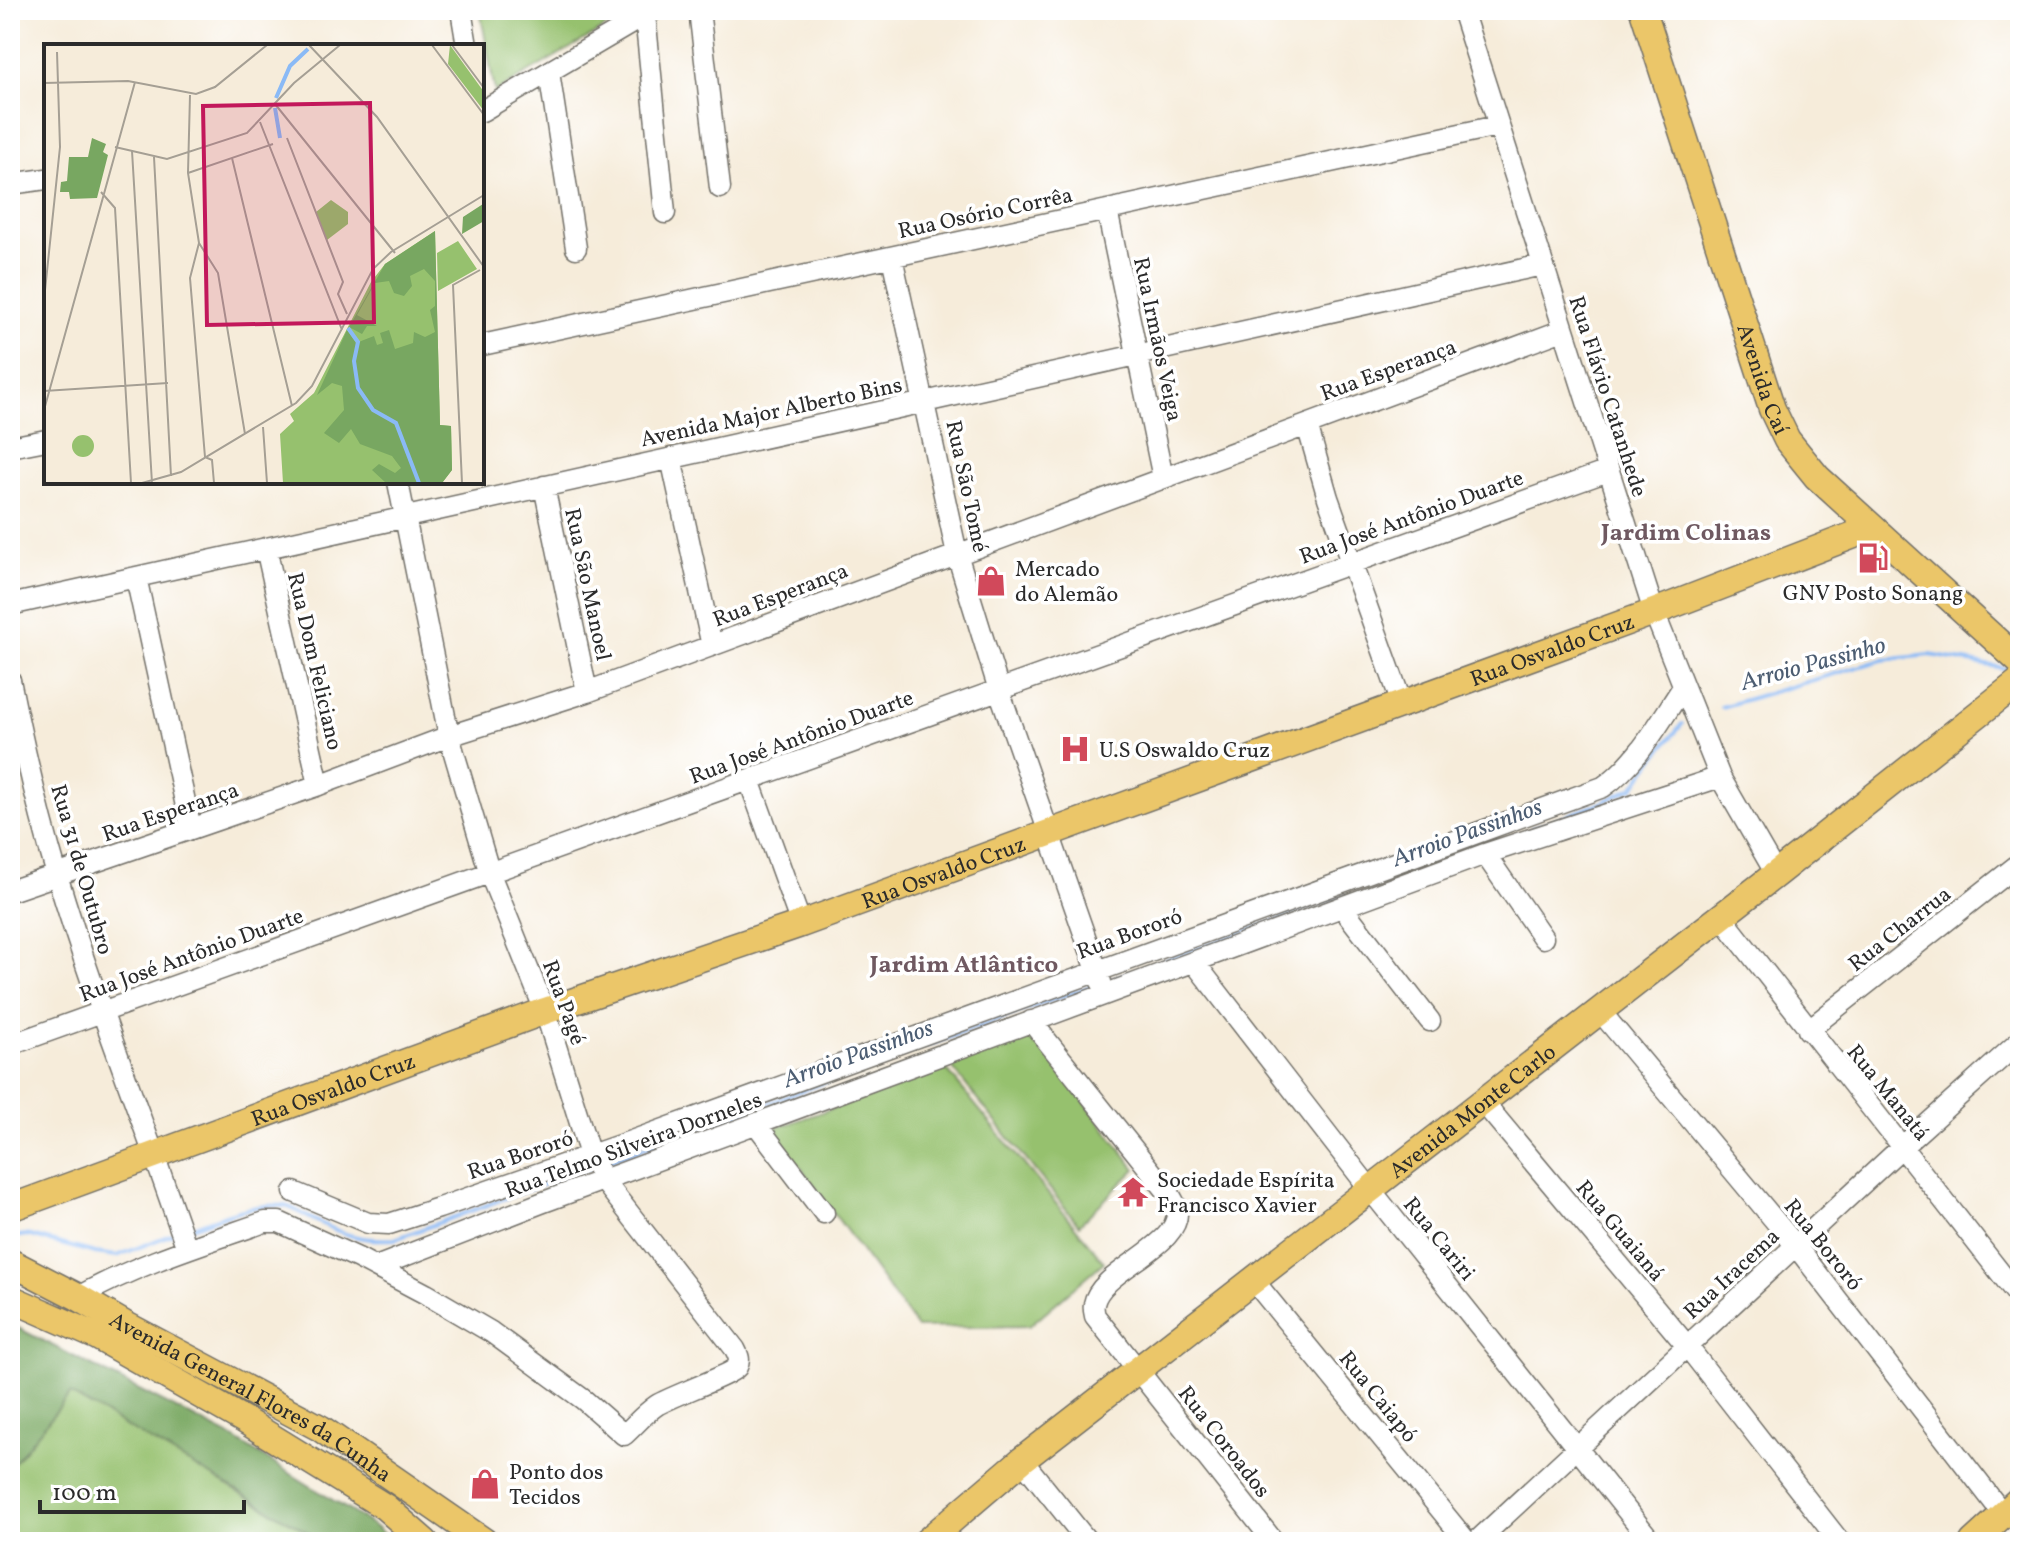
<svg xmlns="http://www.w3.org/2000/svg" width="2030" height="1552" font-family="Vollkorn,serif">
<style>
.green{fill:#96c16e;stroke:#60764c;stroke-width:2}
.forest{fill:#78a761;stroke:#526946;stroke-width:2}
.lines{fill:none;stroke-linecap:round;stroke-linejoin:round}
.stream{stroke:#8abaf6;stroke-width:4}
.minor-casing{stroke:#726f68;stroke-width:23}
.major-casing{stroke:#726f68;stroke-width:29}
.minor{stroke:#fff;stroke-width:20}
.major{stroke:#ebc669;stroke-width:26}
.labels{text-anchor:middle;stroke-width:7;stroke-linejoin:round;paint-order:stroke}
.street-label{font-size:22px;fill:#2b2b2b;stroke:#fff}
.poi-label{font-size:22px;fill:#2b2b2b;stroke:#fff;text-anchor:start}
.neighbourhood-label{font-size:24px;font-weight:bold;fill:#6f5961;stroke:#fff}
.water-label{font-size:24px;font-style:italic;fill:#4c5d72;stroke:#fff}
.inset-river{fill:none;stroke:#8abaf6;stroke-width:4}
.inset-road{fill:none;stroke:#a59f94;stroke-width:2}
.view{fill:#c2185b;fill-opacity:0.15;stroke:#c2185b;stroke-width:4}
.inset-edge{fill:none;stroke:#2b2b2b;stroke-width:4}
</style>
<rect width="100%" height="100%" fill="#fff"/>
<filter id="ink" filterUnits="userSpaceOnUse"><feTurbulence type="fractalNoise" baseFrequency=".0125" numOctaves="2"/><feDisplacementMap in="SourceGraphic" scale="16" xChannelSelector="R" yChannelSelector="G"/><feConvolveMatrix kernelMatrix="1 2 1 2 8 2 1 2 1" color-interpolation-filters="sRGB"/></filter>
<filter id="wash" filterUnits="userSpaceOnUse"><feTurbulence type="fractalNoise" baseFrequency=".006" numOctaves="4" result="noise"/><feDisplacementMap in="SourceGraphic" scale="32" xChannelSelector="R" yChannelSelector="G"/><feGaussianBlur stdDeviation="1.8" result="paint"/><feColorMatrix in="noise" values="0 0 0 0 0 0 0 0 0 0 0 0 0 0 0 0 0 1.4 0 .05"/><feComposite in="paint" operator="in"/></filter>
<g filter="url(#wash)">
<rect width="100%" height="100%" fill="#f6ecda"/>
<path class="green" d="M 480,10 L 635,10 L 495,92 Z
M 1029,1029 L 1136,1169 L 1079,1225 L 949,1064 Z
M 946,1069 L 1104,1262 L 1029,1326 L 917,1328 L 773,1129 Z
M 10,1324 L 235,1439 L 374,1526 L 393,1542 L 10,1542 Z"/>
<path class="forest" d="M 10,1324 L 235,1439 L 374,1526 L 393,1542 L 325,1542 L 70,1394 L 10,1468 Z"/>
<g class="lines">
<path class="stream" d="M 1721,707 L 1882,660 L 1930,655 L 2009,669
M 1532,828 L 1599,804 L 1634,787 L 1652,761 L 1682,724
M 1106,981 L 1346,895
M 602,1163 L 1094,985
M 187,1229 C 214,1219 254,1202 284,1206 C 293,1207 303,1215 312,1219 C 344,1235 359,1241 395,1239 L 590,1167
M 12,1237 L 27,1235 L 95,1253 L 117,1256 L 175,1233"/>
</g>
</g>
<g filter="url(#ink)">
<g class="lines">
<g class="minor-casing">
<path id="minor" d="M 461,10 L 467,46
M 699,10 L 720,188
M 1462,10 L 1654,612 L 1720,777 L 1776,874
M 645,15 L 665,213
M 549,72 L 576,248
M 482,111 L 654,10
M 10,184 L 46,179
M 1107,210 L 1163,478
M 892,257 L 957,554 L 999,690 L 1101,982
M 482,345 L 1497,126
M 1307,425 L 1328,498 L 1402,704
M 10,447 L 46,440
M 671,458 L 712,646
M 544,486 L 587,692
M 266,548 L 319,785
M 136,577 L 191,829
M 10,605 L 1542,265
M 10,680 C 23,745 38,811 57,875 C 95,1002 145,1124 187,1249
M 749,780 L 801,924
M 1485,854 L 1543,938
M 10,891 L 319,785 L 449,736 L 587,692 L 1563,330
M 1342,907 L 1430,1021
M 1721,916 C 1820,1044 1921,1170 2020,1298
M 1194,962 L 1370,1189 L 1652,1542
M 1600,1011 L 1796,1246 L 2003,1514
M 1031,1021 L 1170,1195 C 1171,1197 1176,1205 1176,1206 C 1188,1245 1100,1269 1094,1304 C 1093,1308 1094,1312 1095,1316 L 1274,1542
M 1808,1030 L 2020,863
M 10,1045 L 1608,471
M 1483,1102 L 1687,1346 L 1840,1542
M 756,1124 L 824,1213
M 294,1192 L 368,1223 L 389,1224 L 439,1208 L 634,1140 L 1603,787 C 1638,763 1660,721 1683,687
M 376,1267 L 541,1203 L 1485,854 L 1720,777
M 1254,1281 L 1467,1542
M 78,1297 C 137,1264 202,1244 265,1222 L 279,1222 L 358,1258 L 426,1294 L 491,1332 L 584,1400 L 624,1435 C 635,1425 645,1413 657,1405 C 672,1396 731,1375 737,1367 C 741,1360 738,1355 735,1349 L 604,1181 L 590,1155 L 545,1011 L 490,874 L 449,736 L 398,482
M 1022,1460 L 1088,1542
M 1476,1542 L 1903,1146 L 2020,1041"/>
</g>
<g class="major-casing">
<g id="major">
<path id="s1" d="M 1643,10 L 1772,409 L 1787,440 L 1817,477 L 2020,662"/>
<path id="s2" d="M 10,1208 L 545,1011 L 801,924 L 1049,833 L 1654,612 L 1872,528"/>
<path id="s3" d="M 10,1262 L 78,1297 L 124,1324 L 320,1428 L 485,1542"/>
<path d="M 10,1298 L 96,1336 L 244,1420 L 385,1507 L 425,1542"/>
<path id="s4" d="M 926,1542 L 1022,1460 L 1776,874 L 2020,681"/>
<path d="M 1973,1542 L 2020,1499"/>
</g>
</g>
<use href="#minor" class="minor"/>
<use href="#major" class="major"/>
</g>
</g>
<defs>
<g id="fuel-bare" transform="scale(2.4)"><path d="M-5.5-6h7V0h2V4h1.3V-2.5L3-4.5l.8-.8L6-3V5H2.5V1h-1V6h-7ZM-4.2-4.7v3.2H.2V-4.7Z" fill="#d1495b" stroke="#fff" stroke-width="2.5" paint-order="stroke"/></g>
<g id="shop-bare" transform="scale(2.4)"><path d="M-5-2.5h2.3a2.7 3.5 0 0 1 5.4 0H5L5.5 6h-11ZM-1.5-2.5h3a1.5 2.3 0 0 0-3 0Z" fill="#d1495b" stroke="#fff" stroke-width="2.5" paint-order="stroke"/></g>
<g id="hospital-bare" transform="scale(2.4)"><path d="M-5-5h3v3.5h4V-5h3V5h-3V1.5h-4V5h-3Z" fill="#d1495b" stroke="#fff" stroke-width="2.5" paint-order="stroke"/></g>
<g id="temple-bare" transform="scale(2.4)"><path d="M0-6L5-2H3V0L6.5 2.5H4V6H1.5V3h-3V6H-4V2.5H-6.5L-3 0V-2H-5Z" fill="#d1495b" stroke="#fff" stroke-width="2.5" paint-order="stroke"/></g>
</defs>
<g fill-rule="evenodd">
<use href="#fuel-bare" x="1873" y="558"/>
<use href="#shop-bare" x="991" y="581"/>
<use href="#hospital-bare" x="1075" y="749"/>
<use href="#temple-bare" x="1133" y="1192"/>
<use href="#shop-bare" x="485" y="1484"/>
</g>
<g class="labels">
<g class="street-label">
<text transform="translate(985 212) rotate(-12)" y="8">Rua Osório Corrêa</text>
<text transform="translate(1159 339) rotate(78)" y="8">Rua Irmãos Veiga</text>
<text transform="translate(1388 369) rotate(-20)" y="8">Rua Esperança</text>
<text dy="8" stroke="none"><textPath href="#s1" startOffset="388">Avenida Caí</textPath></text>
<text transform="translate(1609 396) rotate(72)" y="8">Rua Flávio Catanhede</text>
<text transform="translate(771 411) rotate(-12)" y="8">Avenida Major Alberto Bins</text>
<text transform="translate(968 486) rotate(78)" y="8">Rua São Tomé</text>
<text transform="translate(1411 516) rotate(-20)" y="8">Rua José Antônio Duarte</text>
<text transform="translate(589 584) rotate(78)" y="8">Rua São Manoel</text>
<text transform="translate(780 594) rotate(-21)" y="8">Rua Esperança</text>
<text dy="8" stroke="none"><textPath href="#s2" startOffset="1640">Rua Osvaldo Cruz</textPath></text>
<text transform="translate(316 661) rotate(77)" y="8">Rua Dom Feliciano</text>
<text transform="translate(801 736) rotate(-20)" y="8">Rua José Antônio Duarte</text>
<text transform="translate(170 811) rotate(-19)" y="8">Rua Esperança</text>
<text transform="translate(83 869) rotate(74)" y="8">Rua 31 de Outubro</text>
<text dy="8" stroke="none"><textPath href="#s2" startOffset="992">Rua Osvaldo Cruz</textPath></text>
<text transform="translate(1899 928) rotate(-38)" y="8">Rua Charrua</text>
<text transform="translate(1129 933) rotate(-20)" y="8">Rua Bororó</text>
<text transform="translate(191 954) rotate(-20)" y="8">Rua José Antônio Duarte</text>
<text transform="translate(565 1002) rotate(70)" y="8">Rua Pagé</text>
<text dy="8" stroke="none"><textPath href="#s2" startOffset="344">Rua Osvaldo Cruz</textPath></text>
<text transform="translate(1889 1092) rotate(51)" y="8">Rua Manatá</text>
<text dy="8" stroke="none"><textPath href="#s4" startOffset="696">Avenida Monte Carlo</textPath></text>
<text transform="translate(633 1144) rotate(-20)" y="8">Rua Telmo Silveira Dorneles</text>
<text transform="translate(520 1154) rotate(-19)" y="8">Rua Bororó</text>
<text transform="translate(1621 1230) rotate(50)" y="8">Rua Guaianá</text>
<text transform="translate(1440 1238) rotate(51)" y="8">Rua Cariri</text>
<text transform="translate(1824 1244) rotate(51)" y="8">Rua Bororó</text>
<text transform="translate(1731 1273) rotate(-43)" y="8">Rua Iracema</text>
<text transform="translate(1379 1396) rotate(51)" y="8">Rua Caiapó</text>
<text dy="8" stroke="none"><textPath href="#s3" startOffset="276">Avenida General Flores da Cunha</textPath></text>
<text transform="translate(1225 1441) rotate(52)" y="8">Rua Coroados</text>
</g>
<g class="poi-label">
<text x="1015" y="576">Mercado<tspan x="1015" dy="25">do Alemão</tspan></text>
<text x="1873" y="600" text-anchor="middle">GNV Posto Sonang</text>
<text x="1099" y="757">U.S Oswaldo Cruz</text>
<text x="1157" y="1187">Sociedade Espírita<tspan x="1157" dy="25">Francisco Xavier</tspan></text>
<text x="509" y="1479">Ponto dos<tspan x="509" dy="25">Tecidos</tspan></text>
</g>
<g class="neighbourhood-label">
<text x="1686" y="540">Jardim Colinas</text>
<text x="964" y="972">Jardim Atlântico</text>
</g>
<g class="water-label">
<text transform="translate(1813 663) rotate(-15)" y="8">Arroio Passinho</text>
<text transform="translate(1467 832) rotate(-20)" y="8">Arroio Passinhos</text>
<text transform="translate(858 1053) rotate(-20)" y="8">Arroio Passinhos</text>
</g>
</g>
<g transform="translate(44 44)">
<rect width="440" height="440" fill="#f6ecda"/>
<path d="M 406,1 L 440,48 L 440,67 L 404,20 ZM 287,156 L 304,168 L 304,180 L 283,196 L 272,168 ZM 391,187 L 396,381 L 407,382 L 408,426 L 398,439 L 239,439 L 236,390 L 250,377 L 246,370 L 270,349 L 327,238 L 341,220 ZM 414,197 L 433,225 L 394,247 L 393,209 ZM28 402a11 11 0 1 1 22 0a11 11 0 1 1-22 0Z" fill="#96c16e"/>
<path d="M 48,94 L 62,100 L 59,108 L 64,111 L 53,154 L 26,155 L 25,148 L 16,148 L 17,138 L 23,137 L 25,113 L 44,113 ZM 439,160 L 440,177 L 418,190 L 419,173 ZM 391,187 L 396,381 L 407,382 L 408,426 L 398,439 L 342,439 L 328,426 L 335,420 L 351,429 L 357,424 L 348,412 L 316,400 L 307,385 L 295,399 L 280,389 L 300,366 L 298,342 L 288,339 L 273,351 L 303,286 L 312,299 L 330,292 L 333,301 L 339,299 L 336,289 L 345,286 L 351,305 L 369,299 L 370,288 L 381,293 L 391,288 L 386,266 L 391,262 L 391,237 L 380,225 L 366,232 L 368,242 L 360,252 L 350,249 L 345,237 L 331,239 L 313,271 L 333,282 L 323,282 L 318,290 L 305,283 L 341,220 Z" fill="#78a761"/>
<path class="inset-river" d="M 232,54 L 246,22 L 264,5M 231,64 L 236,94M 304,284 L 314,298 L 310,317 L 314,344 L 329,366 L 352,379 L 375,439"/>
<path class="inset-road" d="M 265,1 L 333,73 L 440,223M 388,1 L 440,71M 408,1 L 440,44M 0,39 L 84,37 L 152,50 L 171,43 L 223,1M 146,51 L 144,129 L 155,199 L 146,234 L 161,413M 231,60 L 351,209M 216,78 L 298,286M 243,94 L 299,238 L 294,250 L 303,270M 71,103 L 123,115 L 203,89 L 250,39 L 296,1M 88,107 L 108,439M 110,113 L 127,432M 188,114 L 248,362M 144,129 L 229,100M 57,148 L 71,164 L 87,439M 155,199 L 174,229 L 201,390M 0,256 L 16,103 L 13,8M 0,347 L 124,339M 0,366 L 91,38M 219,383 L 223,439M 161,413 L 168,416 L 170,439M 98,439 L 137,428 L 252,359 L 268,342 L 329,225 L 347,208 L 440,151M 418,439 L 409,241 L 436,226"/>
<path class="view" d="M 326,59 L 330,278 L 163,281 L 159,62 Z"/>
<rect width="440" height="440" class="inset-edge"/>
</g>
<rect width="2030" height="1552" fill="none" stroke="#fff" stroke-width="40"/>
<path d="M40 1500v12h204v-12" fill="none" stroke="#2b2b2b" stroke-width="4"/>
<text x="52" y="1500" font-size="24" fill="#2b2b2b" stroke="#ffffff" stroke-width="6" paint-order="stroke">100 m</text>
</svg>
